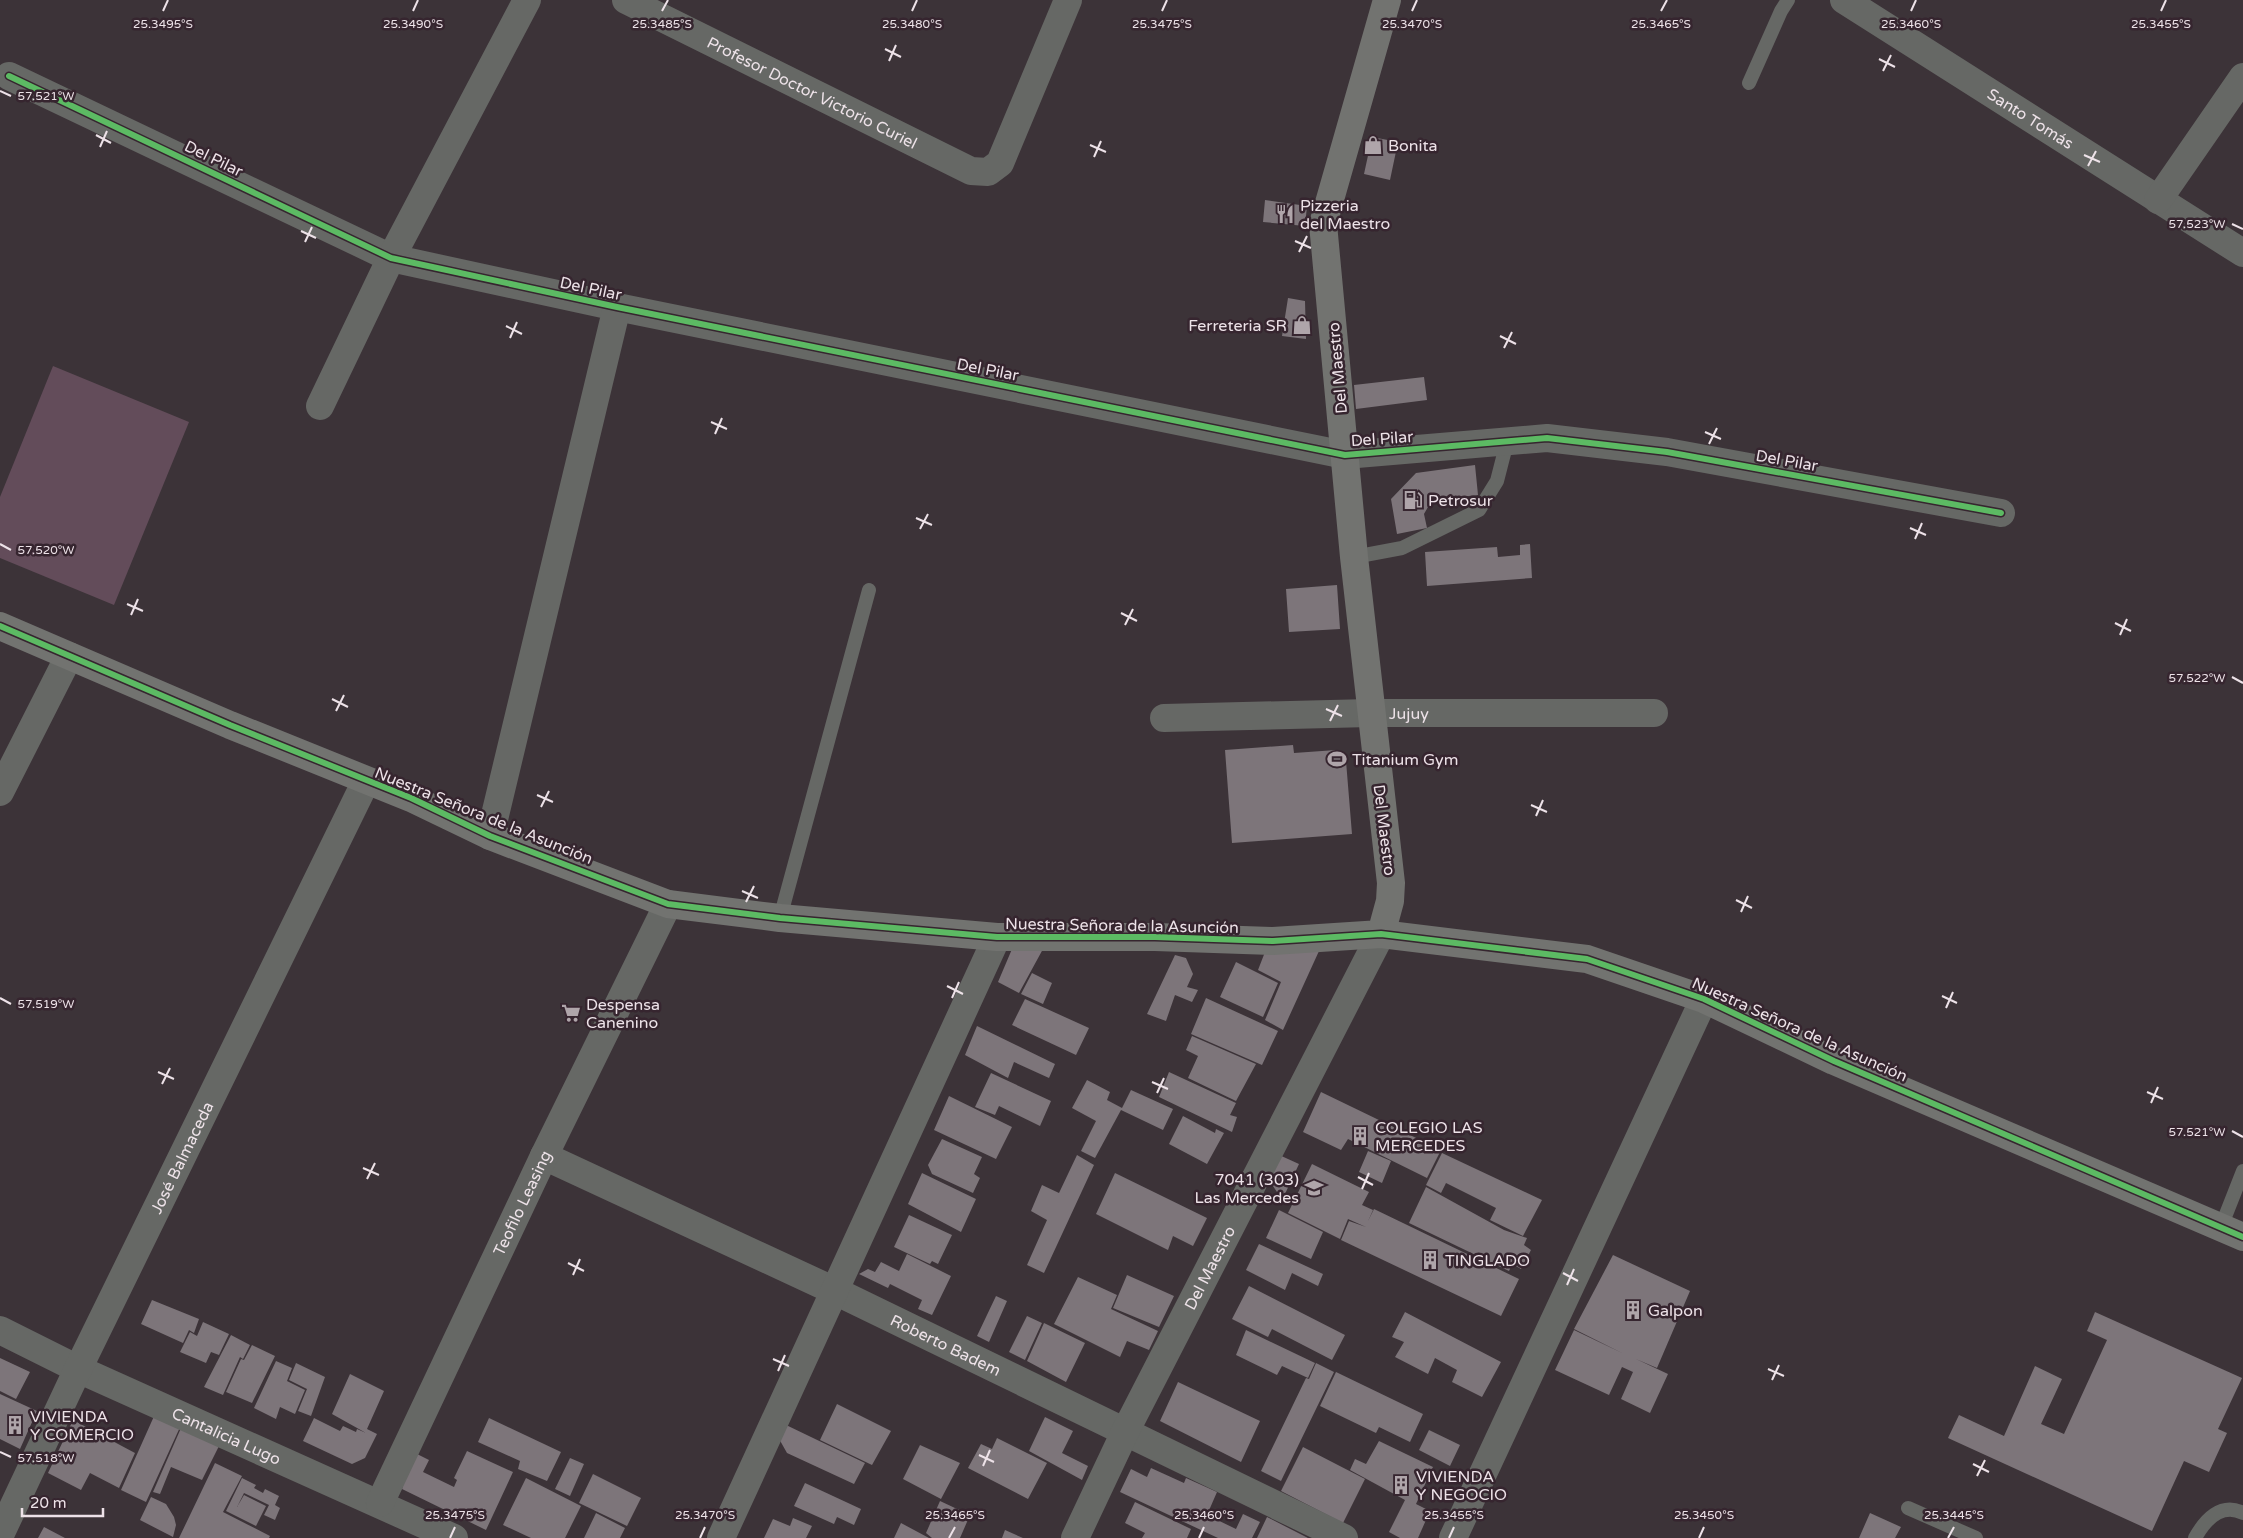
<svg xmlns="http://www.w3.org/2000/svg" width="2243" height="1538" font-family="'Varela Round',sans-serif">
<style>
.green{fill:#634c5a}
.building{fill:#7d757a}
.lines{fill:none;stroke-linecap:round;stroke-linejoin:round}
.lane{stroke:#666865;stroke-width:14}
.street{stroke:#666865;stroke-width:28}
.secondary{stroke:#727370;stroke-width:28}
.cycleway-casing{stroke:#36252f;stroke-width:9}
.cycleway{stroke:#5cba63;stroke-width:6}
.ticks{fill:none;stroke:#ede2e8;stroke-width:2}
.labels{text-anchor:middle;stroke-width:5;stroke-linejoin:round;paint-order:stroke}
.street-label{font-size:16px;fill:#ede2e8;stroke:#36252f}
.poi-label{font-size:16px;fill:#ede2e8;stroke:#36252f;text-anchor:start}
.ticks-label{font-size:12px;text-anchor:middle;fill:#ede2e8;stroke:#36252f;stroke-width:5;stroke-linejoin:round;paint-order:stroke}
</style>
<rect width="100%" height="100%" fill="#3c3338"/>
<path class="green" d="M 53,366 L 189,422 L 114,605 L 0,558 L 0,497 Z"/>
<path class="building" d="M 1372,137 L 1398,142 L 1390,180 L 1364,174 Z
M 1265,200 L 1307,206 L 1305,226 L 1263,222 Z
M 1288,298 L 1305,301 L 1306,339 L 1282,336 Z
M 1424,377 L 1427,400 L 1356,409 L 1354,385 Z
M 1475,465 L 1478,495 L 1432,500 L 1424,514 L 1427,528 L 1397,534 L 1391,499 L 1416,473 Z
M 1530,544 L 1532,578 L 1427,586 L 1425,552 L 1497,547 L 1498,557 L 1520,555 L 1520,545 Z
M 1337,585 L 1340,629 L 1289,632 L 1286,589 Z
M 1293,745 L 1294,753 L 1336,750 L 1346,761 L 1352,834 L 1232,843 L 1225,750 Z
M 1015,942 L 1043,949 L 1019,993 L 998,982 Z
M 1319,951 L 1283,1030 L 1265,1020 L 1281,982 L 1258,970 L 1265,952 Z
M 1175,955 L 1186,958 L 1193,974 L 1187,987 L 1198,990 L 1192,1002 L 1175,995 L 1166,1021 L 1147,1014 Z
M 1236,962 L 1278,983 L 1263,1017 L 1220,997 Z
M 1032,973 L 1052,983 L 1043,1004 L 1021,994 Z
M 1206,998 L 1278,1031 L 1262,1065 L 1191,1034 Z
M 1025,999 L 1089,1028 L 1076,1055 L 1012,1025 Z
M 977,1026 L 1055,1064 L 1049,1078 L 1014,1062 L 1008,1078 L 965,1055 Z
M 1192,1036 L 1256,1064 L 1236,1101 L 1188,1078 L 1198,1056 L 1186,1050 Z
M 1169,1072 L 1236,1103 L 1230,1115 L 1237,1117 L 1232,1132 L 1159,1097 Z
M 991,1073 L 1051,1101 L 1040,1126 L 999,1106 L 995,1115 L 975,1107 Z
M 1087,1080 L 1110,1092 L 1107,1100 L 1122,1108 L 1131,1090 L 1173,1109 L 1163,1130 L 1121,1110 L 1095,1158 L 1081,1151 L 1096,1121 L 1072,1108 Z
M 1321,1092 L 1441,1150 L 1427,1178 L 1348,1139 L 1341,1150 L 1303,1132 Z
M 949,1096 L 1012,1127 L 996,1159 L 934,1130 Z
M 1183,1116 L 1215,1133 L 1216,1129 L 1224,1133 L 1207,1164 L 1169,1144 Z
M 942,1139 L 982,1157 L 974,1174 L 980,1178 L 973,1193 L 932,1174 L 928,1165 Z
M 1368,1151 L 1391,1161 L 1382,1183 L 1359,1172 Z
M 1442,1153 L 1542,1200 L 1523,1236 L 1490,1220 L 1496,1208 L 1446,1183 L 1441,1193 L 1426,1185 Z
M 1277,1154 L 1299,1164 L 1284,1196 L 1277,1192 L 1271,1183 L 1272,1180 L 1266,1177 Z
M 1077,1155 L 1094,1165 L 1044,1273 L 1027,1265 L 1047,1220 L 1031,1211 L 1042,1185 L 1059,1193 Z
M 1312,1164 L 1369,1192 L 1362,1205 L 1373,1210 L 1368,1221 L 1374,1209 L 1519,1279 L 1501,1316 L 1341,1240 L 1349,1221 L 1366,1227 L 1348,1219 L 1340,1239 L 1288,1213 Z
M 922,1173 L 976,1199 L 961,1232 L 908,1204 Z
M 1115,1173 L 1207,1218 L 1193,1246 L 1173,1236 L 1168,1250 L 1096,1214 Z
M 1426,1187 L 1504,1230 L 1527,1238 L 1524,1245 L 1531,1250 L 1521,1269 L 1512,1264 L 1509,1271 L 1409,1223 Z
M 1279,1210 L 1323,1232 L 1311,1259 L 1266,1238 Z
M 909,1215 L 952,1235 L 938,1264 L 932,1261 L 930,1264 L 894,1247 Z
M 1259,1244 L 1323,1274 L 1318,1286 L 1292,1273 L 1285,1290 L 1246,1270 Z
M 907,1254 L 951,1276 L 932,1315 L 918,1309 L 922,1300 L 890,1284 L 888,1288 L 859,1274 L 868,1269 L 875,1272 L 881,1262 L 899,1271 Z
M 1613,1255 L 1690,1291 L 1657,1368 L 1636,1359 L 1668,1374 L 1650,1413 L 1621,1399 L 1633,1372 L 1622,1367 L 1609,1395 L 1555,1370 L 1574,1330 L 1622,1353 L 1574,1329 Z
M 1127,1275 L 1174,1296 L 1159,1327 L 1113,1308 Z
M 1078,1277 L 1117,1295 L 1111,1309 L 1158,1331 L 1149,1350 L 1127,1341 L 1120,1357 L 1054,1324 Z
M 1249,1286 L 1345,1335 L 1332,1360 L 1272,1329 L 1268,1337 L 1232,1319 Z
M 996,1296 L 1007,1301 L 989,1342 L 977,1336 Z
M 152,1300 L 199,1319 L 194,1333 L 189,1330 L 183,1343 L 141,1324 Z
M 1405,1312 L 1501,1362 L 1482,1397 L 1452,1382 L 1457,1370 L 1435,1358 L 1428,1374 L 1395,1357 L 1404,1342 L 1392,1337 Z
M 2095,1312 L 2242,1378 L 2218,1429 L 2227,1433 L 2209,1472 L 2184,1461 L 2152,1531 L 1948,1438 L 1959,1415 L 2004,1436 L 2035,1366 L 2062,1379 L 2041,1424 L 2064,1434 L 2107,1340 L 2087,1331 Z
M 1027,1316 L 1042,1323 L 1025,1360 L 1009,1352 Z
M 203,1322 L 229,1334 L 219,1355 L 211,1352 L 206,1363 L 180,1352 L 190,1332 L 197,1336 Z
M 1044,1323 L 1085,1343 L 1066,1382 L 1027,1361 Z
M 1246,1330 L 1315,1363 L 1308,1378 L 1282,1366 L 1277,1375 L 1236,1355 Z
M 231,1335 L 250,1345 L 243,1359 L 240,1357 L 223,1395 L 204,1387 Z
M 252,1345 L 275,1356 L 252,1403 L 226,1392 L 241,1359 L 244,1360 Z
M 0,1358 L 30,1372 L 16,1399 L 0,1391 Z
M 276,1361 L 292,1368 L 287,1381 L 305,1390 L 295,1414 L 280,1407 L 276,1419 L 254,1408 Z
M 296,1363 L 325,1377 L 311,1416 L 298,1411 L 307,1389 L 289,1380 Z
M 1316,1363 L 1334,1372 L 1281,1481 L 1261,1471 L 1306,1378 L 1309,1379 Z
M 1336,1372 L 1423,1414 L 1410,1442 L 1379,1427 L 1376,1433 L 1320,1406 Z
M 350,1374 L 384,1391 L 367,1429 L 377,1434 L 365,1458 L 352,1464 L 303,1441 L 314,1418 L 340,1431 L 343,1426 L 356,1432 L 357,1429 L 366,1433 L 332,1414 Z
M 1178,1382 L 1260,1421 L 1241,1462 L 1160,1421 Z
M 0,1394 L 37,1411 L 20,1449 L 0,1439 Z
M 837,1404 L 891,1431 L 872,1465 L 820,1440 Z
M 155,1414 L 181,1425 L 146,1502 L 121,1490 Z
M 1045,1417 L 1073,1431 L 1062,1453 L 1088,1466 L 1082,1480 L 1029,1451 Z
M 489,1418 L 561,1452 L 547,1481 L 518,1469 L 520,1461 L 478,1442 Z
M 73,1420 L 135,1453 L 119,1488 L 90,1473 L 81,1490 L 48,1473 Z
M 784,1424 L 865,1463 L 854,1484 L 787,1453 L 778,1437 Z
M 181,1428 L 219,1446 L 202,1480 L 171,1467 L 160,1494 L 153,1492 Z
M 1429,1430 L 1460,1445 L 1450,1466 L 1419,1450 Z
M 997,1438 L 1047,1463 L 1028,1499 L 968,1468 L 981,1444 L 992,1449 Z
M 1379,1441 L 1433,1467 L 1416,1504 L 1430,1511 L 1418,1538 L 1400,1538 L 1389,1532 L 1405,1500 L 1350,1470 L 1355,1459 L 1366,1464 Z
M 920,1445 L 960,1463 L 941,1499 L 903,1479 Z
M 1303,1447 L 1365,1479 L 1343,1523 L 1281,1491 Z
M 467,1451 L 513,1472 L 486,1530 L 402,1489 L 413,1452 L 429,1460 L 423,1472 L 454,1487 L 457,1480 L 454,1478 Z
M 570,1458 L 584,1464 L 570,1496 L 555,1489 Z
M 215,1463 L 242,1476 L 223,1512 L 270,1536 L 269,1538 L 179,1538 Z
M 1151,1468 L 1184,1483 L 1186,1478 L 1217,1492 L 1207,1515 L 1236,1529 L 1243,1514 L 1260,1522 L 1252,1538 L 1218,1538 L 1120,1492 L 1131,1469 L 1147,1477 Z
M 593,1474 L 641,1498 L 627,1526 L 579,1503 Z
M 242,1478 L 256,1485 L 254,1488 L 263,1493 L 265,1489 L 279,1496 L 275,1505 L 280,1508 L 275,1520 L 264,1515 L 269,1505 L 244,1493 L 237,1507 L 244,1495 L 266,1506 L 256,1526 L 226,1511 Z
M 526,1478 L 581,1506 L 565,1538 L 531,1538 L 503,1525 Z
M 805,1483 L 861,1509 L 854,1525 L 837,1517 L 834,1524 L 794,1506 Z
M 151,1497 L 166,1504 L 174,1517 L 176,1525 L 173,1537 L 140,1520 Z
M 940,1501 L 970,1515 L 960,1538 L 932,1538 L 926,1533 Z
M 1135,1502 L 1191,1529 L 1187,1538 L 1142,1538 L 1145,1533 L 1125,1523 Z
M 596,1513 L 625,1528 L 620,1538 L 584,1538 Z
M 1870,1513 L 1901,1527 L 1895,1538 L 1859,1538 Z
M 1267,1517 L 1308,1538 L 1257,1538 Z
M 793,1518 L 812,1526 L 806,1538 L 764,1538 L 773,1519 L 790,1526 Z
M 901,1523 L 929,1538 L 894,1538 Z
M 44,1527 L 65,1538 L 38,1538 Z
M 1005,1530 L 1023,1538 L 1002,1538 Z"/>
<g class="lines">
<path class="lane" d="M 1749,83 L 1781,11 L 1788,0
M 1354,557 L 1402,548 L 1479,510 L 1497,481 L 1507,442
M 780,918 L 869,590
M 2221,1227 L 2243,1171
M 1908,1508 L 1976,1538
M 2195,1538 C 2205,1520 2221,1502 2243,1513"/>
<g class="street">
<path id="s1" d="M 626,0 L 971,171 L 988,172 L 1000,163 L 1068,0"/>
<path id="s2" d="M 1844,0 L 2243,253"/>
<path d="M 9,76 L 391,258 L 617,307 L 1345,455 L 1547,438 L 1667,452 L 2001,513"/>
<path d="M 2158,200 L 2243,77"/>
<path d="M 320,406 L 391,258 L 527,0"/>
<path id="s3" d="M 1164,718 L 1370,713 L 1654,713"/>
<path d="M 0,792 L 69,656"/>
<path d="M 490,836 L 617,307"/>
<path id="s4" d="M 544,1156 L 835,1291 L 1344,1538"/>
<path id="s5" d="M 0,1330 L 78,1369 L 454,1538"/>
<path id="s6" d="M 380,1503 L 544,1156 L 668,904"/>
<path id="s7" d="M 0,1535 L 78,1369 L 366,781"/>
<path d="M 721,1538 L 997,937"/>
<path id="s8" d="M 1075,1538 L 1125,1432 L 1381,934"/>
<path d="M 1453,1538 L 1704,999"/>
</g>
<path class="secondary" d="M 0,626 L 230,725 L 411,798 L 490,836 L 668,904 L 780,918 L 997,937 L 1155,937 L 1273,941 L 1381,934 L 1587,959 L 1704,999 L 1834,1061 L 2243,1237
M 1381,934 L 1390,901 L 1391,883 L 1354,557 L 1323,224 L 1387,0"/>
<g class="cycleway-casing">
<path id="cycleway" d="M 9,76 L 391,258 L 617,307 L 1345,455 L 1547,438 L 1667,452 L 2001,513
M 0,626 L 230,725 L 411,798 L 490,836 L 668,904 L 780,918 L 997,937 L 1155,937 L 1273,941 L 1381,934 L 1587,959 L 1704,999 L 1834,1061 L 2243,1237"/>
</g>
<use href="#cycleway" class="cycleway"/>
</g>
<path class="ticks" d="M 163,11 L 168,0M 413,11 L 418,0M 662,11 L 668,0M 912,11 L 917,0M 1162,11 L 1167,0M 1412,11 L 1417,0M 1661,11 L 1667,0M 1911,11 L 1916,0M 2161,11 L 2166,0M 885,49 L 901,57M 1879,59 L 1895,67M 889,61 L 896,45M 1883,71 L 1891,55M 0,91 L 11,96M 96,135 L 111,143M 1090,145 L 1106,152M 100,147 L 107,131M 2084,155 L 2100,162M 1094,157 L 1101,141M 2088,166 L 2096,151M 2232,224 L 2243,229M 301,231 L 316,238M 1295,241 L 1311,248M 305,242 L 312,227M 1299,252 L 1307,236M 506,326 L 522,334M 1500,336 L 1516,344M 510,338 L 517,322M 1504,348 L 1512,332M 711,422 L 727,429M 1705,432 L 1721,439M 715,434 L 722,418M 1709,444 L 1717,428M 916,518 L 932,525M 1910,528 L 1926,535M 920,529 L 928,514M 1915,539 L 1922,523M 0,544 L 11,550M 127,604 L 143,611M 1121,613 L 1137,621M 131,615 L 138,599M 2115,623 L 2131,631M 1125,625 L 1133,609M 2120,635 L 2127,619M 2232,677 L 2243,683M 332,699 L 348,707M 1326,709 L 1342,716M 336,711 L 344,695M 1330,721 L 1338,705M 537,795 L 553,802M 1531,805 L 1547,812M 541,807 L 549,791M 1536,816 L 1543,800M 742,891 L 758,898M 1736,900 L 1752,908M 746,902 L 754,886M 1741,912 L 1748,896M 947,986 L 963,994M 1942,996 L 1957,1003M 0,998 L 11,1004M 952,998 L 959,982M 1946,1008 L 1953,992M 158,1072 L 174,1079M 1152,1082 L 1168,1089M 162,1084 L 170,1068M 2147,1092 L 2163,1099M 1157,1093 L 1164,1078M 2151,1103 L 2158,1087M 2232,1131 L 2243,1137M 363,1168 L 379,1175M 1358,1177 L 1373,1185M 367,1179 L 375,1163M 1362,1189 L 1369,1173M 568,1263 L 584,1271M 1563,1273 L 1578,1281M 573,1275 L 580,1259M 1567,1285 L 1574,1269M 773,1359 L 789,1366M 1768,1369 L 1784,1376M 778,1371 L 785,1355M 1772,1380 L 1779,1365M 0,1452 L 11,1457M 979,1455 L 994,1462M 1973,1464 L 1989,1472M 983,1466 L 990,1450M 1977,1476 L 1985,1460M 450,1538 L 455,1527M 700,1538 L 705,1527M 949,1538 L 955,1527M 1199,1538 L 1204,1527M 1449,1538 L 1454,1527M 1699,1538 L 1704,1527M 1948,1538 L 1954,1527"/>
<defs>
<g id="shop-bare" transform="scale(1.5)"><path d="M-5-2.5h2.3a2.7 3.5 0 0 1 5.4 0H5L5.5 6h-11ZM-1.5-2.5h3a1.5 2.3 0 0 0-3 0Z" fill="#afa5aa" stroke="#36252f" stroke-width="2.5" paint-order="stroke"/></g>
<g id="restaurant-bare" transform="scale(1.5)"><path d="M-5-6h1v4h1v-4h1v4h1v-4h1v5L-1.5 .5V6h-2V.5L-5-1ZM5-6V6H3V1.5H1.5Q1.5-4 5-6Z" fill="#afa5aa" stroke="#36252f" stroke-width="2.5" paint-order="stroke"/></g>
<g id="fuel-bare" transform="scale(1.5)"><path d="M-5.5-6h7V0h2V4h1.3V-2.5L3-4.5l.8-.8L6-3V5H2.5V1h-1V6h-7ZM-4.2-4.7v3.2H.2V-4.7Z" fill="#afa5aa" stroke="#36252f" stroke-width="2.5" paint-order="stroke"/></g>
<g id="stadium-bare" transform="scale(1.5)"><path d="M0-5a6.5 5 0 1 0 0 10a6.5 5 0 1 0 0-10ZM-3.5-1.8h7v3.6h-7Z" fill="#afa5aa" stroke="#36252f" stroke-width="2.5" paint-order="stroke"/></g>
<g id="supermarket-bare" transform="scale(1.5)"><path d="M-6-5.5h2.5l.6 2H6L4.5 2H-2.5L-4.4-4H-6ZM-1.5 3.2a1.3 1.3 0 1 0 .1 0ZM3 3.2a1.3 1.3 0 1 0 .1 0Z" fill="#afa5aa" stroke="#36252f" stroke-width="2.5" paint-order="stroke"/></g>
<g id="building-bare" transform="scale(1.5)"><path d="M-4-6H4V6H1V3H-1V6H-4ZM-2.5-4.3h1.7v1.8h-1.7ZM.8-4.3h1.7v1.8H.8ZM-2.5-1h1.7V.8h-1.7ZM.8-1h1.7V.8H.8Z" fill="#afa5aa" stroke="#36252f" stroke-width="2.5" paint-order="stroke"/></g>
<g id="school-bare" transform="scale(1.5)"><path d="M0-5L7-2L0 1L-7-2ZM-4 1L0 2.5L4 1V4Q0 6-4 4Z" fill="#afa5aa" stroke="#36252f" stroke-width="2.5" paint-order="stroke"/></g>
</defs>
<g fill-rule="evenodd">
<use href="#shop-bare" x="1373" y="145"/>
<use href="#restaurant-bare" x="1285" y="214"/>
<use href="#shop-bare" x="1302" y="325"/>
<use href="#fuel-bare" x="1413" y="500"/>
<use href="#stadium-bare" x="1337" y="759"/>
<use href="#supermarket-bare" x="571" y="1013"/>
<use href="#building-bare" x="1360" y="1136"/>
<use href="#school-bare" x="1314" y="1188"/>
<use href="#building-bare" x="1430" y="1260"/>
<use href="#building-bare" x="1633" y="1310"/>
<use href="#building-bare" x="15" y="1425"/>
<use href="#building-bare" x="1401" y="1485"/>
</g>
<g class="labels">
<g class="street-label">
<text dy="6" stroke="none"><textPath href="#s1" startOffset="208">Profesor Doctor Victorio Curiel</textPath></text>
<text dy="6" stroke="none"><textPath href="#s2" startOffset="221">Santo Tomás</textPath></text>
<text transform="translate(214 158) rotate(26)" y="6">Del Pilar</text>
<text transform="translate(591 288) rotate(12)" y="6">Del Pilar</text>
<text transform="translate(1337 368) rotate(-95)" y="6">Del Maestro</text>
<text transform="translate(988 369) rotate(11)" y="6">Del Pilar</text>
<text transform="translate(1382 438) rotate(-4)" y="6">Del Pilar</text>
<text transform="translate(1787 460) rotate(10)" y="6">Del Pilar</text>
<text dy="6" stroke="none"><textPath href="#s3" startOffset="245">Jujuy</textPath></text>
<text transform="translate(484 815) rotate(22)" y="6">Nuestra Señora de la Asunción</text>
<text transform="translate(1385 830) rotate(83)" y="6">Del Maestro</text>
<text transform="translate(1122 925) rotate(1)" y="6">Nuestra Señora de la Asunción</text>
<text transform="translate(1800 1029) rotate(24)" y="6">Nuestra Señora de la Asunción</text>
<text dy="6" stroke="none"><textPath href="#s7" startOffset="419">José Balmaceda</textPath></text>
<text dy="6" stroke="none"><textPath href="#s6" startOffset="332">Teofilo Leasing</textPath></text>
<text dy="6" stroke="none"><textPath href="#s8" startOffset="302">Del Maestro</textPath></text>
<text dy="6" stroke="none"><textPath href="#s4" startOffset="444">Roberto Badem</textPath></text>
<text dy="6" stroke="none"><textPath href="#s5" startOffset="250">Cantalicia Lugo</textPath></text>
</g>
<g class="poi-label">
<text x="1388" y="151">Bonita</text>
<text x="1300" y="211">Pizzeria<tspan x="1300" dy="18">del Maestro</tspan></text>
<text x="1287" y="331" text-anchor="end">Ferreteria SR</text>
<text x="1428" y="506">Petrosur</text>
<text x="1352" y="765">Titanium Gym</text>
<text x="586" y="1010">Despensa<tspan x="586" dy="18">Canenino</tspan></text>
<text x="1375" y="1133">COLEGIO LAS<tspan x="1375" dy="18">MERCEDES</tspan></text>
<text x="1299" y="1185" text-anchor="end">7041 (303)<tspan x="1299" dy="18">Las Mercedes</tspan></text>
<text x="1445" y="1266">TINGLADO</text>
<text x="1648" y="1316">Galpon</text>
<text x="30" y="1422">VIVIENDA<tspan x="30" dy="18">Y COMERCIO</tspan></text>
<text x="1416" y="1482">VIVIENDA<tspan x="1416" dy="18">Y NEGOCIO</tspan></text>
</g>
</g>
<g class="ticks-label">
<text x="163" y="28">25.3495°S</text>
<text x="413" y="28">25.3490°S</text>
<text x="662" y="28">25.3485°S</text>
<text x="912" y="28">25.3480°S</text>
<text x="1162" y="28">25.3475°S</text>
<text x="1412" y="28">25.3470°S</text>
<text x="1661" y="28">25.3465°S</text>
<text x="1911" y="28">25.3460°S</text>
<text x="2161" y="28">25.3455°S</text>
<text x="46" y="100">57.521°W</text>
<text x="2197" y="228">57.523°W</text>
<text x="46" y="554">57.520°W</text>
<text x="2197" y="682">57.522°W</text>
<text x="46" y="1008">57.519°W</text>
<text x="2197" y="1136">57.521°W</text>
<text x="46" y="1462">57.518°W</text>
<text x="455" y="1519">25.3475°S</text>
<text x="705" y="1519">25.3470°S</text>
<text x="955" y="1519">25.3465°S</text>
<text x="1204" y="1519">25.3460°S</text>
<text x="1454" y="1519">25.3455°S</text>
<text x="1704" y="1519">25.3450°S</text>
<text x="1954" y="1519">25.3445°S</text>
</g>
<path d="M22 1508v8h81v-8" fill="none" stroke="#ede2e8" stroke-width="2.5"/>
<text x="30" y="1508" font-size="15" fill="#ede2e8" stroke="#36252f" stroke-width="4" paint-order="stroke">20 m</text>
</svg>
